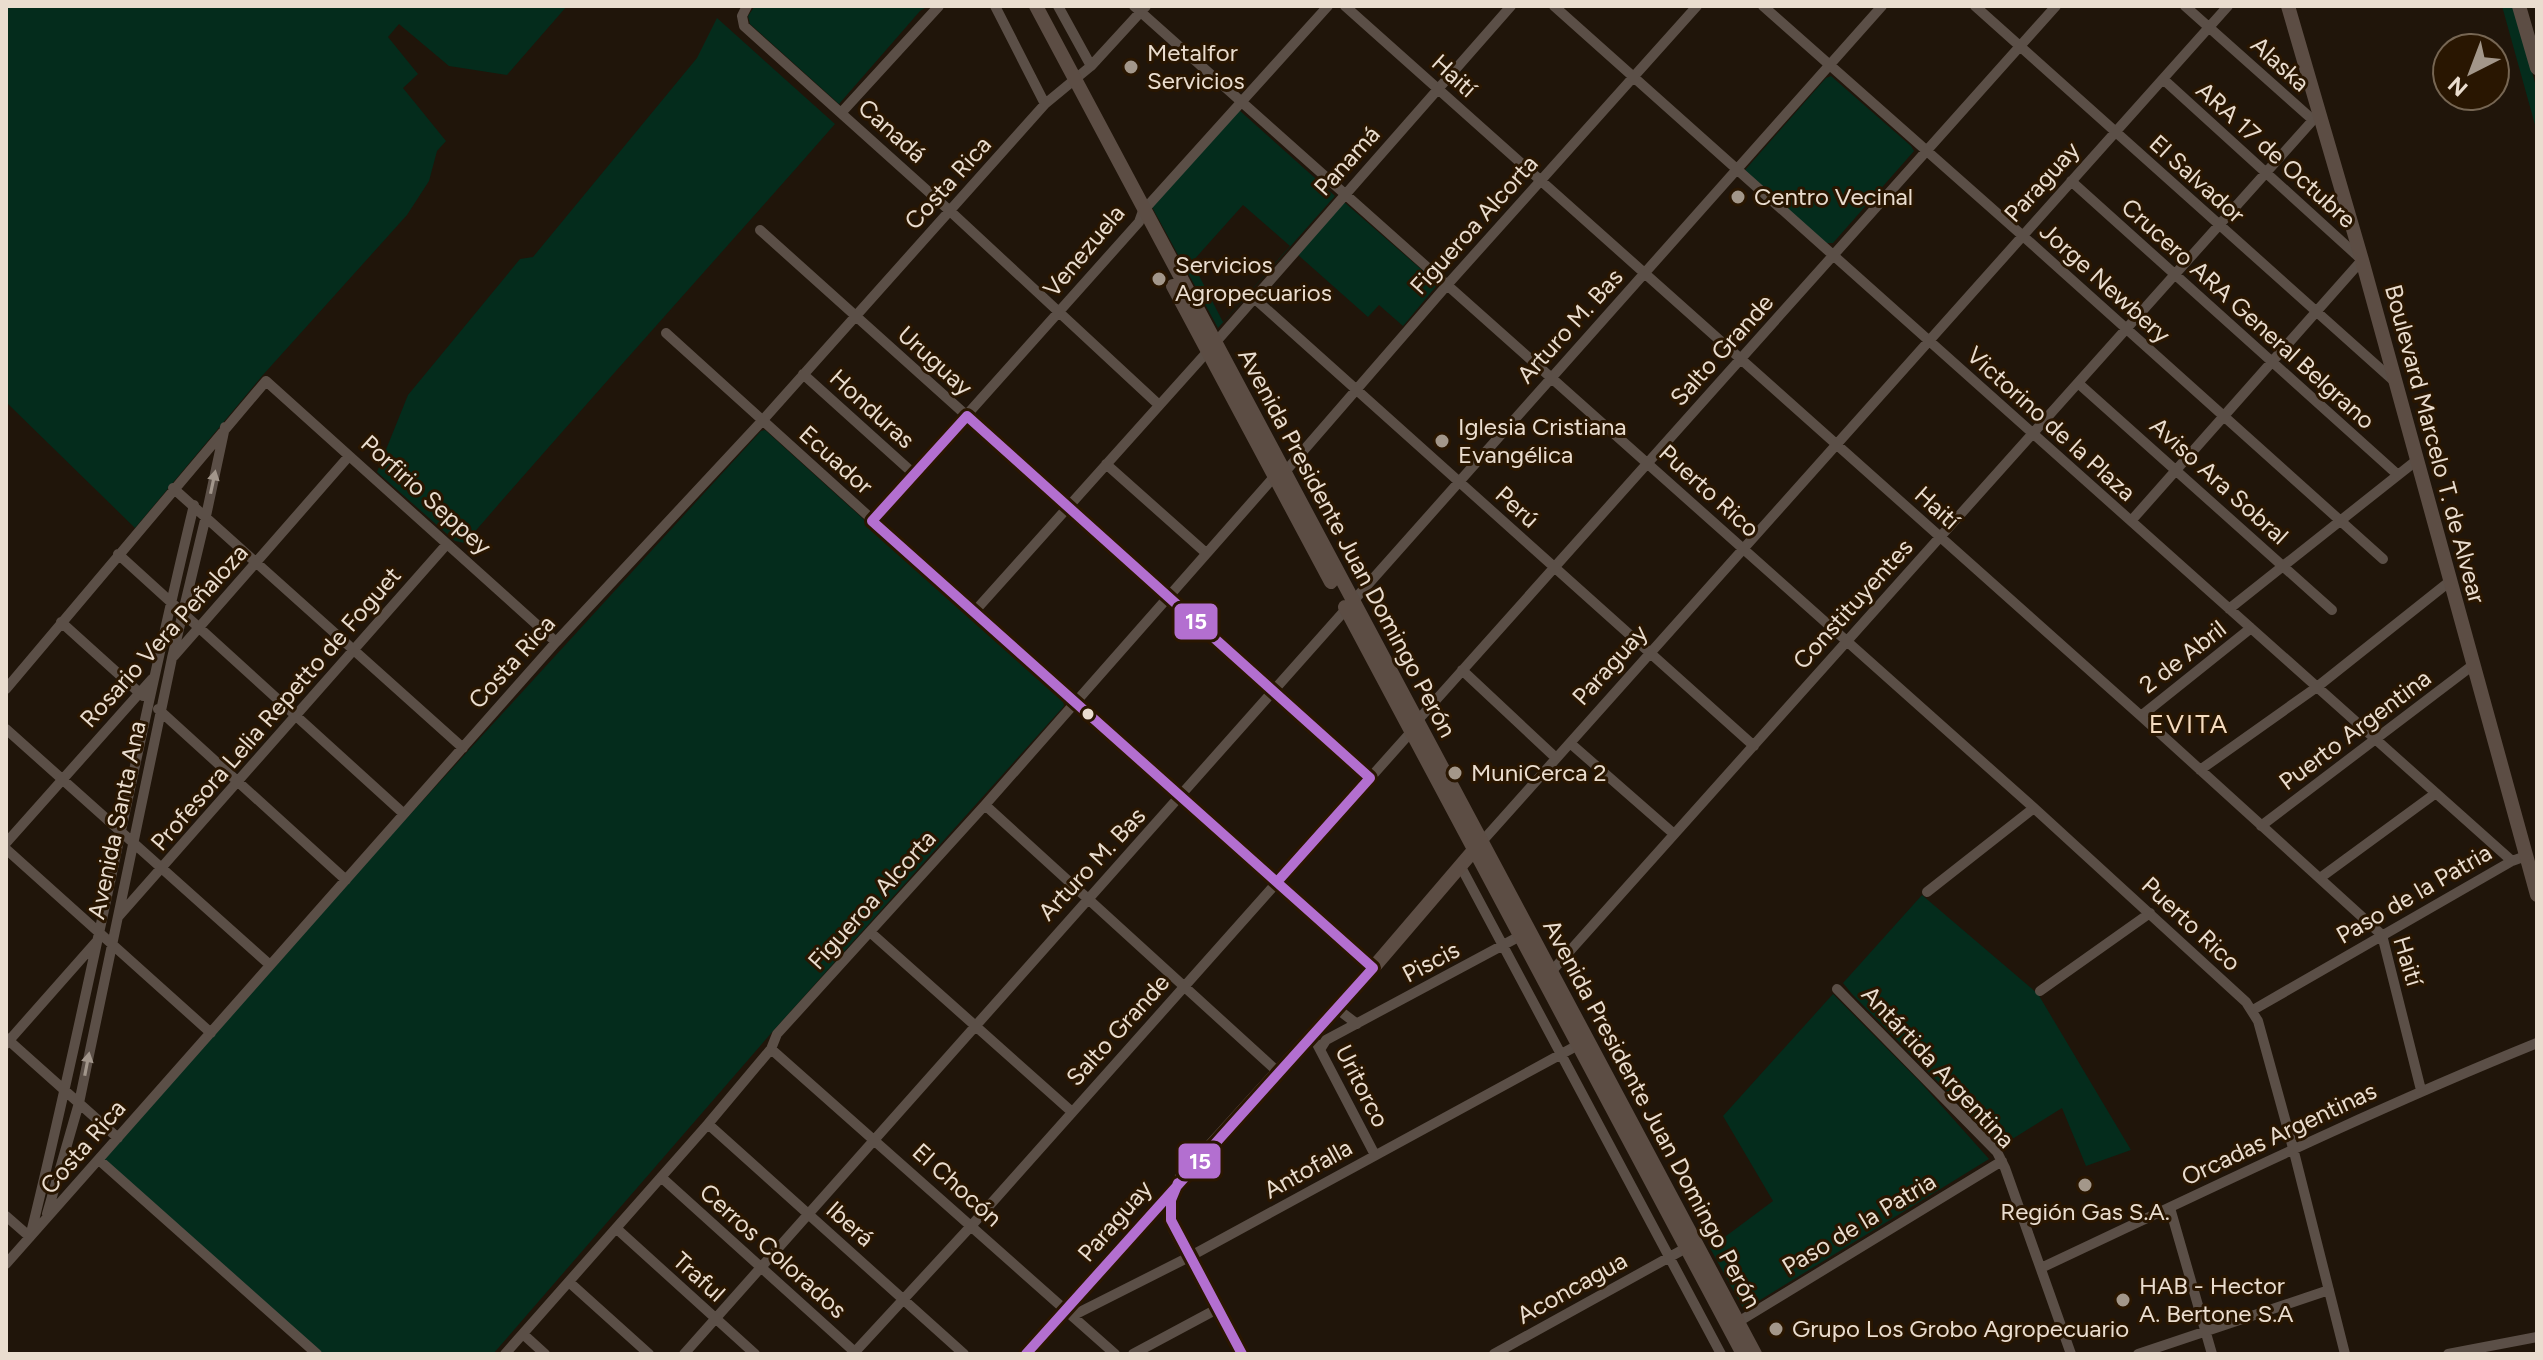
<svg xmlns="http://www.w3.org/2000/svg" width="2543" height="1360" font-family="Figtree,sans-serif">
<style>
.green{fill:#042c1c;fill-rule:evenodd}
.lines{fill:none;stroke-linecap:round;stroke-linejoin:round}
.minor{stroke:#5b4f47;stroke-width:10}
.major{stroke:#5c4d44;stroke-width:14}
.bus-1-casing{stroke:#291601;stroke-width:16}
.bus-1{stroke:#b36fd0;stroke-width:10}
.oneway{fill:#a2968b}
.poi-dot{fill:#a3978a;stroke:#291601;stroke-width:3}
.bus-dot{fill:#eaddcf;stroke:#291601;stroke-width:3}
.labels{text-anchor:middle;stroke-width:6;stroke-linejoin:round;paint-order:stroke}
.poi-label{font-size:24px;fill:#eaddcf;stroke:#291601;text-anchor:start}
.street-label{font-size:24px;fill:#eaddcf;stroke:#291601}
.neighbourhood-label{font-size:26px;letter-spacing:2px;fill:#f5dbbf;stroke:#291601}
.line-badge{stroke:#291601;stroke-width:3}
.badge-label{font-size:22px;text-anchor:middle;font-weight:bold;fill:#fff}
</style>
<rect width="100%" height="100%" fill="#20150a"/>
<path class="green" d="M 6,6 L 567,6 L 507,75 L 449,66 L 399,24 L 388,37 L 418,74 L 403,88 L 446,141 L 437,151 L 429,181 L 407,215 L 262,376 L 135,528 L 6,402 Z
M 755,6 L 928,6 L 920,11 L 839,104 L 750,24 L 748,16 Z
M 2502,6 L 2514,6 L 2537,90 L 2537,132 Z
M 717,18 L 835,124 C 712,264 587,402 465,543 L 455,541 L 377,472 L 408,395 L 520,259 L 533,257 L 697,58 Z
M 1831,76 L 1911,146 L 1914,151 L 1833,243 L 1824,243 L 1745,170 L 1826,78 Z
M 1239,110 L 1335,196 L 1218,328 L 1152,207 ZM 1243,205 L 1290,246 L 1223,322 L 1192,262 Z
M 1344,202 L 1438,284 L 1403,326 L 1379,305 L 1368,317 L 1297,254 Z
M 765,430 L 1063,700 L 1064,706 L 773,1031 L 493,1354 L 318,1354 L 102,1160 L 350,880 L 761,431 Z
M 1922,895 L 2038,994 L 2131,1150 L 2086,1166 L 2062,1108 L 2001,1146 L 1852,994 L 1843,983 Z
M 1833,994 L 1922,1084 L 1989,1159 L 1744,1310 L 1710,1248 L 1773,1201 L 1723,1116 Z"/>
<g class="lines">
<path class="minor" d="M 747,6 L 742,16 L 744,26 L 950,211 L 1159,405
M 995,6 L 1045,104
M 1058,6 L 1091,66
M 1134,6 L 2034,808 L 2246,1002 L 2258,1021 L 2293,1148 L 2345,1354
M 1345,6 L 2141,716 L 2382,935 L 2421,1090
M 1554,6 L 2512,861 L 2526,856
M 1763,6 L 2023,236 L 2383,559
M 1975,6 L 2394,381
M 2185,6 L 2313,120
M 841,113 L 939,6
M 2071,181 L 2398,475
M 760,230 L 1370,778
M 1254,298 L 1754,746
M 666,333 L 1074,702 L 1373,968
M 1215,343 L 1511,6
M 803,374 L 914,474
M 2078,383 L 2332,610
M 1106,464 L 1206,553
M 1284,473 L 1448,284 L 1697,6
M 173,488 L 463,748
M 872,521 L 1139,222 L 1143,211 L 1328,6
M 2131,521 L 2362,260 L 2163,79
M 118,554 L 404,814
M 2229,609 L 2417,460
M 974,612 L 1208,351
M 61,622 L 143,696
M 174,656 L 349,456
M 1462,670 L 1556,758
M 6,689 L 266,381 L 556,642
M 158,709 L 346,880
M 2141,716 L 2251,628
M 1418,720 L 2056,6
M 6,729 L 270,965
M 1570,743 L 1674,834
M 2200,770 L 2317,687 L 2449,582
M 985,805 L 1278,1072
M 2261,826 L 2473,665
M 6,843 L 152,679
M 1478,846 L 2228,6
M 6,849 L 211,1033
M 1461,867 L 1721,1354
M 2320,878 L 2436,793
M 1927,892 L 2034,808
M 118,917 L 447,544
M 870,932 L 1072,1112
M 1551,972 L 2313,120
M 1837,989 L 1997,1152 L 2005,1168 L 2071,1354
M 2040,991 L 2150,913
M 1336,1008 L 1357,1024
M 2253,1010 L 2512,861
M 6,1038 L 118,1138
M 6,1044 L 97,941
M 1317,1044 L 1375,1155
M 1321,1048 L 1326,1040 L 1520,936
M 771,1049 L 1115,1354
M 708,1124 L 964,1354
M 99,1160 L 317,1354
M 661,1177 L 857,1354
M 2170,1208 L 2212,1354
M 47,1214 L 79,1103 L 172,658 L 206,516 L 225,427
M 6,1216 L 30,1237 C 90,994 135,748 194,505
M 617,1229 L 755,1354
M 6,1264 L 556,642 L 762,421 L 1045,104 L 1091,66 L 1146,6
M 2041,1268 C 2205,1191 2369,1111 2537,1043
M 569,1282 L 649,1354
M 1072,1316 L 1189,1257 L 1578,1045
M 1738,1322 L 2002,1161
M 523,1334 L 545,1354
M 505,1354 L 708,1124 L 771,1049 L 777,1034 L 985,805 L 1274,477
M 684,1354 L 1882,6
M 853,1354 L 972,1225 L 1411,732
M 1026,1354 L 1172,1190
M 1133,1354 L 1217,1309
M 1494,1354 L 1686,1248
M 2138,1354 L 2329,1290
M 2448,1354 L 2537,1337"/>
<path class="major" d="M 1036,6 L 1755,1354
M 2288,6 L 2362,260 L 2537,895
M 2519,6 L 2537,68
M 1173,286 L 1331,582
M 1345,607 L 1743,1354
M 1242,1354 L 1175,1229 C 1167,1210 1170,1196 1181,1179 L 1373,968 L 1474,850"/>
<g class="bus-1-casing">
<path id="bus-1" d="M 1277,882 L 1370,778 L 967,416 L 872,521 L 1373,968
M 1178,1183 L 1171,1200 L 1171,1220 L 1242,1354
M 1026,1354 L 1373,968"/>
</g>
<use href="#bus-1" class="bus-1"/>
</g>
<defs><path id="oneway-solid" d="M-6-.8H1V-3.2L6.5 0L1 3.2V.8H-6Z" transform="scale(2)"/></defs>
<g class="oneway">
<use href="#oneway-solid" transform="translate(213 482) rotate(-78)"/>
<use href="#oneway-solid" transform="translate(87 1064) rotate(-79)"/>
</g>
<g class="poi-dot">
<circle cx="1131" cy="67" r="8"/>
<circle cx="1738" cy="197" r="8"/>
<circle cx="1159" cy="279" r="8"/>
<circle cx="1442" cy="441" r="8"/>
<circle cx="1455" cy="773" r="8"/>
<circle cx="2085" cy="1185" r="8"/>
<circle cx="2123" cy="1300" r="8"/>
<circle cx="1776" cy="1329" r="8"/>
</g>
<circle class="bus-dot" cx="1088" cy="714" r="7"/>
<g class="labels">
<g class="poi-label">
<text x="1147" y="61">Metalfor<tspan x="1147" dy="28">Servicios</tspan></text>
<text x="1754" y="205">Centro Vecinal</text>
<text x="1175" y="273">Servicios<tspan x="1175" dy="28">Agropecuarios</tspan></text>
<text x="1458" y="435">Iglesia Cristiana<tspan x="1458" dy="28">Evangélica</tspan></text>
<text x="1471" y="781">MuniCerca 2</text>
<text x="2085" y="1220" text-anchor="middle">Región Gas S.A.</text>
<text x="2139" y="1294">HAB - Hector<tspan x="2139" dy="28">A. Bertone S.A</tspan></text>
<text x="1792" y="1337">Grupo Los Grobo Agropecuario</text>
</g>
<g class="street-label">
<text transform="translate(2280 64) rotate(42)" y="8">Alaska</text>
<text transform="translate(1454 76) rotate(42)" y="8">Haití</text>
<text transform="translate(892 131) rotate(42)" y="8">Canadá</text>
<text transform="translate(2276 155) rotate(42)" y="8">ARA 17 de Octubre</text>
<text transform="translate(1347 161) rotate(-48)" y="8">Panamá</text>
<text transform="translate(2197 179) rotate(42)" y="8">El Salvador</text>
<text transform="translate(2042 182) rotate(-48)" y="8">Paraguay</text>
<text transform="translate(948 183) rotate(-48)" y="8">Costa Rica</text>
<text transform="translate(1474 225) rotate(-48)" y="8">Figueroa Alcorta</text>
<text transform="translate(1084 251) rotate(-50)" y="8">Venezuela</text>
<text transform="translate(2105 283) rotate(42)" y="8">Jorge Newbery</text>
<text transform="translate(2248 314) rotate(42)" y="8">Crucero ARA General Belgrano</text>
<text transform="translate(1570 326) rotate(-48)" y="8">Arturo M. Bas</text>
<text transform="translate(1722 350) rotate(-48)" y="8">Salto Grande</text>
<text transform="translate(935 361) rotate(42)" y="8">Uruguay</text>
<text transform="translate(872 409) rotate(42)" y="8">Honduras</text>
<text transform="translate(2051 424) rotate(42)" y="8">Victorino de la Plaza</text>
<text transform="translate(2435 444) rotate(75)" y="8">Boulevard Marcelo T. de Alvear</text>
<text transform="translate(836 460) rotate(42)" y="8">Ecuador</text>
<text transform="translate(2219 481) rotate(42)" y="8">Aviso Ara Sobral</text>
<text transform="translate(1709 491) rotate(42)" y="8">Puerto Rico</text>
<text transform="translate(426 495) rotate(42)" y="8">Porfirio Seppey</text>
<text transform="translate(1517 507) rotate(42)" y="8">Perú</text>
<text transform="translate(1937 508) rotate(42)" y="8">Haití</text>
<text transform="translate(1347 543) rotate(62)" y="8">Avenida Presidente Juan Domingo Perón</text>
<text transform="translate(1853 604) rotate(-48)" y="8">Constituyentes</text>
<text transform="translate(164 636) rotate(-48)" y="8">Rosario Vera Peñaloza</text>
<text transform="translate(2183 657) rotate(-38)" y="8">2 de Abril</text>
<text transform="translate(512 662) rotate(-48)" y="8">Costa Rica</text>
<text transform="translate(1610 665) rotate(-48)" y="8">Paraguay</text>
<text transform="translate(276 709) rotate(-49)" y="8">Profesora Lelia Repetto de Foguet</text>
<text transform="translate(2355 730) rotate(-37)" y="8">Puerto Argentina</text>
<text transform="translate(117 820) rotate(-78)" y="8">Avenida Santa Ana</text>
<text transform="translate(1092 864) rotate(-47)" y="8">Arturo M. Bas</text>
<text transform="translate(2414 894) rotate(-30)" y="8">Paso de la Patria</text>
<text transform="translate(872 900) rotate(-48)" y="8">Figueroa Alcorta</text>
<text transform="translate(2191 924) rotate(43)" y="8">Puerto Rico</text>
<text transform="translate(2408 961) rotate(73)" y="8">Haití</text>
<text transform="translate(1431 962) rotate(-28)" y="8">Piscis</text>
<text transform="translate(1118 1030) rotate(-48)" y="8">Salto Grande</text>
<text transform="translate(1938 1067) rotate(47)" y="8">Antártida Argentina</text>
<text transform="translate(1362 1086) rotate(63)" y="8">Uritorco</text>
<text transform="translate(1652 1114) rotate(62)" y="8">Avenida Presidente Juan Domingo Perón</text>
<text transform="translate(2279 1134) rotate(-25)" y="8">Orcadas Argentinas</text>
<text transform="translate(83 1147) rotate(-49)" y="8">Costa Rica</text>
<text transform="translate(1308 1169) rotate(-29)" y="8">Antofalla</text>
<text transform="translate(957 1185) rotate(42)" y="8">El Chocón</text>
<text transform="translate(1115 1221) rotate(-49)" y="8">Paraguay</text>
<text transform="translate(850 1224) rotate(42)" y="8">Iberá</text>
<text transform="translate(1859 1224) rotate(-31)" y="8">Paso de la Patria</text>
<text transform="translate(773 1251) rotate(42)" y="8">Cerros Colorados</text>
<text transform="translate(699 1277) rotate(42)" y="8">Traful</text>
<text transform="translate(1572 1288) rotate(-29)" y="8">Aconcagua</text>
</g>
<g class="neighbourhood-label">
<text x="2189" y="733">EVITA</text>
</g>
</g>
<g class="line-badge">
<rect x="1173" y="602" width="46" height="39" rx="8" fill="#b36fd0"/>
<rect x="1177" y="1142" width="45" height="38" rx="8" fill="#b36fd0"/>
</g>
<g class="badge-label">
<text x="1196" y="629">15</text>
<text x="1200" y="1169">15</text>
</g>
<rect width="2543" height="1360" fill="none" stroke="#eaddcf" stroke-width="16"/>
<g transform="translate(2471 72) rotate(222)"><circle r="38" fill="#291601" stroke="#766653" stroke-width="2"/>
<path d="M0-6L14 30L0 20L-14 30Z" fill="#a3978a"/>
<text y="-12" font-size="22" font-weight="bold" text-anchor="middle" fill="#eaddcf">N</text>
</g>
</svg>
